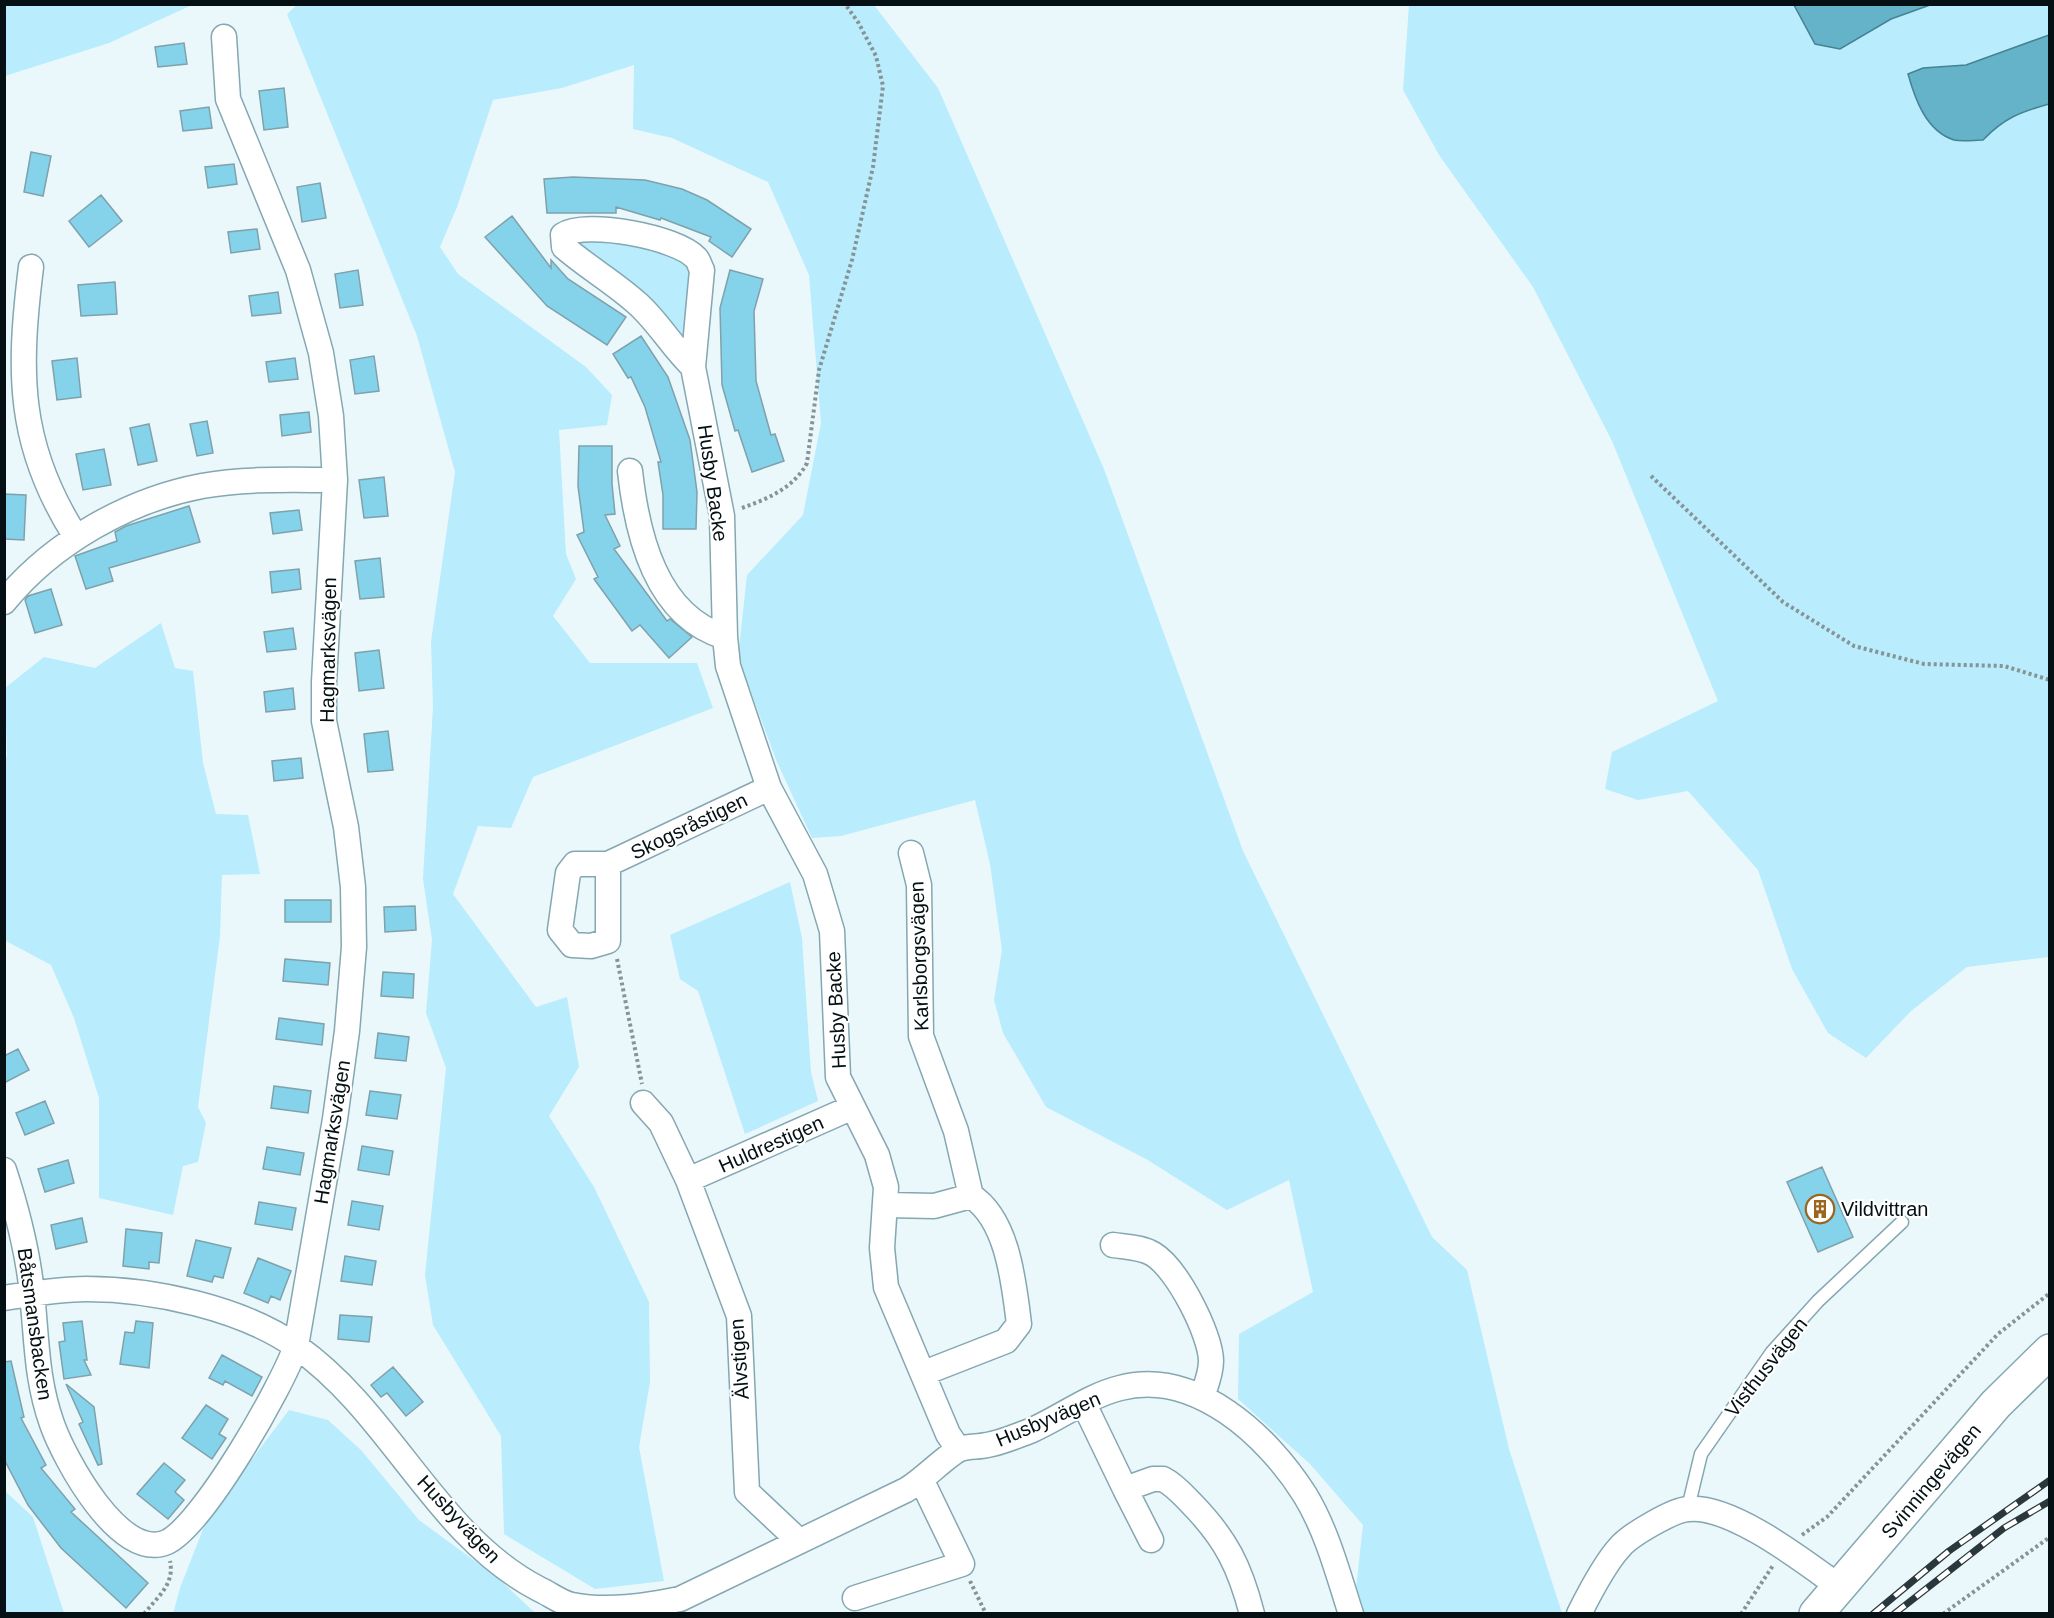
<svg xmlns="http://www.w3.org/2000/svg" width="2054" height="1618" font-family="Helvetica,sans-serif">
<style>
.green{fill:#b9ecfc}
.water{fill:#64b3c9;stroke:#478292;stroke-width:1.5}
.building{fill:#84d3ea;stroke:#7fa1ab;stroke-width:1.5}
.lines{fill:none;stroke-linecap:round;stroke-linejoin:round}
.service-casing{stroke:#84a7b1;stroke-width:15}
.minor-casing{stroke:#84a7b1;stroke-width:27}
.secondary-casing{stroke:#84a7b1;stroke-width:36}
.path{stroke:#869397;stroke-width:4;stroke-dasharray:3 3;stroke-linecap:butt}
.service{stroke:#fff;stroke-width:12}
.minor{stroke:#fff;stroke-width:24}
.secondary{stroke:#fff;stroke-width:33}
.rail-casing{stroke:#2b383b;stroke-width:7}
.rail{stroke:#fff;stroke-width:4.5;stroke-dasharray:14;stroke-linecap:butt}
.labels{text-anchor:middle;stroke-width:4.5;stroke-linejoin:round;paint-order:stroke}
.street-label{font-size:20px;fill:#041013;stroke:#fff}
.poi-label{font-size:20px;fill:#041013;stroke:#fff;text-anchor:start}
</style>
<rect width="100%" height="100%" fill="#eaf8fc"/>
<path class="green" d="M 5,4 L 192,4 L 192,5 L 109,43 L 5,76 Z
M 298,4 L 874,5 L 938,88 L 1104,469 L 1243,851 L 1432,1237 L 1467,1270 L 1509,1449 L 1562,1613 L 1364,1613 L 1356,1589 L 1363,1525 L 1310,1464 L 1238,1399 L 1239,1334 L 1313,1292 L 1289,1180 L 1227,1210 L 1146,1159 L 1046,1107 L 1003,1033 L 994,1000 L 1002,950 L 990,864 L 975,800 L 841,836 L 812,838 L 777,762 L 738,658 L 747,575 L 803,515 L 821,423 L 809,275 L 768,182 L 672,138 L 633,129 L 634,65 L 562,88 L 493,100 L 457,207 L 440,247 L 458,274 L 586,367 L 612,395 L 607,425 L 559,430 L 566,554 L 576,579 L 553,616 L 590,663 L 697,663 L 713,708 L 533,777 L 511,828 L 478,826 L 453,894 L 536,1007 L 567,997 L 579,1067 L 549,1116 L 594,1187 L 649,1302 L 650,1382 L 639,1447 L 664,1581 L 595,1589 L 504,1534 L 501,1436 L 433,1325 L 425,1275 L 446,1068 L 426,1013 L 432,940 L 423,879 L 433,707 L 431,642 L 455,472 L 417,336 L 287,14 Z
M 1409,5 L 2049,5 L 2049,957 L 1967,967 L 1911,1011 L 1866,1058 L 1828,1033 L 1792,969 L 1758,870 L 1688,791 L 1638,800 L 1605,789 L 1612,752 L 1718,701 L 1612,441 L 1533,287 L 1439,155 L 1403,90 Z
M 615,239 L 673,255 L 691,266 L 687,338 L 682,339 L 578,243 L 580,240 Z
M 161,623 L 175,668 L 193,671 L 203,763 L 216,814 L 248,815 L 260,874 L 222,875 L 220,936 L 198,1107 L 206,1123 L 198,1162 L 183,1166 L 173,1215 L 99,1198 L 99,1098 L 74,1018 L 51,965 L 4,940 L 4,760 L 7,756 L 5,688 L 44,657 L 95,668 Z
M 790,882 L 802,938 L 811,1072 L 818,1101 L 745,1134 L 698,991 L 680,979 L 670,935 Z
M 289,1410 L 328,1420 L 361,1450 L 419,1520 L 498,1578 L 535,1613 L 173,1614 L 180,1588 L 207,1519 Z
M 5,1491 L 33,1517 L 64,1613 L 5,1613 Z"/>
<path class="water" d="M 1794,5 L 1794,4 L 1930,5 L 1891,19 L 1840,49 L 1815,44 Z
M 2049,35 L 2049,104 C 2020,112 2004,118 1983,140 C 1975,140 1962,142 1954,140 C 1926,131 1915,99 1908,74 L 1923,68 L 1966,65 Z"/>
<path class="building" d="M 184,43 L 187,64 L 158,67 L 155,47 Z
M 284,88 L 288,127 L 264,130 L 259,91 Z
M 209,107 L 212,128 L 183,131 L 180,111 Z
M 31,152 L 51,156 L 43,196 L 24,192 Z
M 234,164 L 237,184 L 208,188 L 205,167 Z
M 573,177 L 645,180 L 682,189 L 707,200 L 751,229 L 732,257 L 709,241 L 711,237 L 661,218 L 660,220 L 616,207 L 616,213 L 547,213 L 544,179 Z
M 320,183 L 326,218 L 302,222 L 297,187 Z
M 101,195 L 122,221 L 89,247 L 69,221 Z
M 512,216 L 551,268 L 551,260 L 568,279 L 626,317 L 607,345 L 547,306 L 485,237 Z
M 257,229 L 260,249 L 231,253 L 228,232 Z
M 358,270 L 363,305 L 340,308 L 335,274 Z
M 730,270 L 763,279 L 754,311 L 756,381 L 771,435 L 775,434 L 784,461 L 752,472 L 738,430 L 735,431 L 722,385 L 720,308 Z
M 115,282 L 117,314 L 81,316 L 78,285 Z
M 278,292 L 281,313 L 252,316 L 249,296 Z
M 641,336 L 668,377 L 690,440 L 697,492 L 696,529 L 663,529 L 663,495 L 658,462 L 661,462 L 645,407 L 631,377 L 628,378 L 613,354 Z
M 374,356 L 379,391 L 355,394 L 350,360 Z
M 77,358 L 81,397 L 57,400 L 52,361 Z
M 295,358 L 298,379 L 269,382 L 266,362 Z
M 309,412 L 311,432 L 282,436 L 280,415 Z
M 207,421 L 213,453 L 197,456 L 190,424 Z
M 149,424 L 157,461 L 138,465 L 130,428 Z
M 579,446 L 612,446 L 612,484 L 615,514 L 605,515 L 620,546 L 614,549 L 667,621 L 670,619 L 692,637 L 669,658 L 640,625 L 632,631 L 594,579 L 598,577 L 577,535 L 584,532 L 578,486 Z
M 104,449 L 111,485 L 83,490 L 76,454 Z
M 384,477 L 388,516 L 364,518 L 359,480 Z
M 4,494 L 26,495 L 24,540 L 4,539 Z
M 189,506 L 200,542 L 109,568 L 113,581 L 86,589 L 75,556 L 117,541 L 115,532 L 126,526 Z
M 299,510 L 302,530 L 273,534 L 270,513 Z
M 380,558 L 384,597 L 360,599 L 355,561 Z
M 299,569 L 301,589 L 272,593 L 270,572 Z
M 51,589 L 62,625 L 35,633 L 25,600 L 28,596 Z
M 293,628 L 296,649 L 267,652 L 264,632 Z
M 379,650 L 384,688 L 359,691 L 355,653 Z
M 293,688 L 295,709 L 266,712 L 264,692 Z
M 388,731 L 393,770 L 368,772 L 364,734 Z
M 301,758 L 303,778 L 274,781 L 272,761 Z
M 285,900 L 331,900 L 331,922 L 285,922 Z
M 415,906 L 416,930 L 385,932 L 384,907 Z
M 285,959 L 330,963 L 328,985 L 283,981 Z
M 383,972 L 414,974 L 413,998 L 381,996 Z
M 279,1018 L 324,1024 L 322,1045 L 276,1039 Z
M 378,1033 L 409,1037 L 406,1061 L 375,1058 Z
M 18,1049 L 29,1070 L 4,1083 L 4,1056 Z
M 274,1086 L 311,1091 L 308,1113 L 271,1108 Z
M 370,1091 L 401,1095 L 397,1119 L 366,1115 Z
M 45,1101 L 54,1123 L 25,1135 L 16,1113 Z
M 362,1146 L 393,1151 L 389,1175 L 358,1170 Z
M 267,1147 L 304,1153 L 300,1175 L 263,1169 Z
M 68,1160 L 74,1183 L 45,1192 L 38,1169 Z
M 1822,1167 L 1853,1237 L 1818,1252 L 1787,1182 Z
M 352,1201 L 383,1206 L 379,1230 L 348,1225 Z
M 259,1202 L 296,1208 L 292,1230 L 255,1224 Z
M 82,1218 L 87,1242 L 56,1249 L 51,1225 Z
M 126,1229 L 162,1233 L 159,1263 L 149,1262 L 149,1269 L 123,1266 Z
M 196,1240 L 231,1248 L 223,1278 L 214,1276 L 212,1282 L 187,1276 Z
M 345,1256 L 376,1261 L 372,1285 L 341,1281 Z
M 258,1258 L 291,1271 L 280,1300 L 271,1296 L 268,1303 L 244,1293 Z
M 340,1315 L 372,1317 L 369,1342 L 338,1339 Z
M 82,1321 L 87,1360 L 84,1360 L 91,1375 L 64,1379 L 59,1342 L 65,1341 L 63,1323 Z
M 136,1321 L 153,1323 L 149,1368 L 120,1364 L 125,1332 L 134,1333 Z
M 222,1355 L 262,1377 L 252,1396 L 225,1381 L 223,1385 L 209,1378 Z
M 11,1361 L 24,1417 L 21,1418 L 46,1465 L 41,1468 L 75,1509 L 71,1512 L 148,1583 L 126,1608 L 61,1548 L 28,1505 L 4,1459 L 4,1362 Z
M 393,1367 L 423,1402 L 406,1416 L 387,1393 L 381,1397 L 371,1385 Z
M 66,1384 L 94,1407 L 102,1464 L 98,1465 L 79,1424 L 83,1422 Z
M 206,1405 L 228,1419 L 219,1434 L 226,1438 L 212,1459 L 182,1438 Z
M 164,1463 L 185,1480 L 175,1492 L 184,1500 L 168,1519 L 137,1494 Z"/>
<g class="lines">
<g class="service-casing">
<path id="service" d="M 1688,1508 L 1701,1454 L 1772,1352 L 1818,1301 L 1902,1222"/>
</g>
<g class="minor-casing">
<path id="minor" d="M 31,267 C 18,372 17,445 76,537
M 693,367 C 672,347 659,323 638,304 C 615,283 587,267 564,247 L 563,235 C 586,220 677,237 696,258 C 699,261 700,267 702,270 L 693,367 L 722,516 L 725,637 L 728,666 L 769,788 L 815,874 L 832,931 L 838,1077 L 877,1155 L 886,1187 L 882,1248 L 886,1287 L 948,1434 L 958,1449
M 630,471 C 637,535 656,616 725,637
M 4,602 C 52,543 128,500 202,486 C 246,478 291,480 335,480
M 911,853 L 919,885 L 921,1036 L 956,1131 L 971,1196
M 608,864 L 608,941 L 591,946 L 572,945 L 560,930 L 568,873 L 575,864 L 608,864 L 769,788
M 643,1103 L 661,1123 L 688,1180 L 739,1316 L 747,1492 L 799,1541
M 4,1170 C 17,1210 28,1252 32,1294 C 37,1340 36,1379 52,1424 C 64,1458 120,1563 167,1542 C 203,1525 282,1387 296,1346 L 335,1119 L 347,1031 L 354,947 L 353,887 L 346,827 L 324,721 L 324,682 L 335,480 L 331,416 L 321,353 L 298,270 L 228,99 L 224,37
M 688,1180 L 853,1107
M 887,1205 L 934,1206 L 971,1196 C 1008,1219 1014,1284 1019,1324 L 1006,1341 L 924,1373
M 1113,1245 C 1127,1247 1141,1247 1153,1254 C 1177,1268 1211,1335 1211,1361 C 1211,1374 1206,1385 1202,1397
M 4,1298 C 31,1294 59,1289 86,1289 C 153,1289 242,1308 297,1347 C 392,1414 436,1536 539,1589 C 550,1594 561,1603 572,1605 C 608,1612 644,1606 680,1599 L 906,1490 C 922,1481 948,1454 960,1449 C 968,1446 978,1447 987,1445 C 1001,1443 1016,1436 1030,1431 C 1060,1418 1088,1396 1120,1388 C 1195,1368 1268,1436 1305,1495 C 1327,1531 1338,1574 1351,1614
M 1084,1404 L 1125,1489 L 1153,1479 L 1163,1479 C 1175,1485 1183,1495 1192,1504 C 1226,1539 1240,1567 1252,1614
M 1125,1489 L 1151,1540
M 855,1598 L 962,1564 L 922,1481
M 1579,1614 C 1589,1594 1605,1563 1620,1547 C 1630,1535 1673,1510 1688,1509 C 1731,1504 1806,1563 1841,1588"/>
</g>
<g class="secondary-casing">
<path id="secondary" d="M 1816,1614 L 1996,1404 L 2050,1351"/>
</g>
<path class="path" d="M 1651,476 L 1783,602 L 1854,646 L 1924,664 L 2004,666 L 2050,680
M 742,508 C 767,499 794,488 807,463 L 819,370 L 852,260 L 873,167 L 883,86 L 876,56 L 858,22 L 845,4
M 617,959 L 642,1084
M 1802,1535 L 1827,1517 L 1998,1334 L 2050,1293
M 970,1581 L 986,1614
M 144,1614 C 157,1597 175,1585 170,1561
M 1741,1614 L 1774,1564
M 1943,1614 L 2050,1537"/>
<use href="#service" class="service"/>
<use href="#minor" class="minor"/>
<use href="#secondary" class="secondary"/>
<g class="rail-casing">
<path id="rail" d="M 1873,1614 L 1949,1551 L 2050,1480
M 1894,1614 L 2004,1528 L 2050,1501"/>
</g>
<use href="#rail" class="rail"/>
</g>
<defs>
<g id="building-ring" transform="scale(1.5)"><circle r="9.5" fill="#fff" stroke="#9b651e" stroke-width="1.5"/><path d="M-4-6H4V6H1V3H-1V6H-4ZM-2.5-4.3h1.7v1.8h-1.7ZM.8-4.3h1.7v1.8H.8ZM-2.5-1h1.7V.8h-1.7ZM.8-1h1.7V.8H.8Z" fill="#9b651e"/></g>
</defs>
<g fill-rule="evenodd">
<use href="#building-ring" x="1820" y="1209"/>
</g>
<g class="labels">
<g class="street-label">
<text transform="translate(713 483) rotate(82)" y="7">Husby Backe</text>
<text transform="translate(328 650) rotate(-89)" y="7">Hagmarksvägen</text>
<text transform="translate(689 826) rotate(-26)" y="7">Skogsråstigen</text>
<text transform="translate(919 956) rotate(-92)" y="7">Karlsborgsvägen</text>
<text transform="translate(836 1010) rotate(-93)" y="7">Husby Backe</text>
<text transform="translate(332 1132) rotate(-81)" y="7">Hagmarksvägen</text>
<text transform="translate(771 1144) rotate(-24)" y="7">Huldrestigen</text>
<text transform="translate(35 1324) rotate(82)" y="7">Båtsmansbacken</text>
<text transform="translate(739 1359) rotate(-94)" y="7">Älvstigen</text>
<text transform="translate(1766 1367) rotate(-52)" y="7">Visthusvägen</text>
<text transform="translate(1048 1419) rotate(-23)" y="7">Husbyvägen</text>
<text transform="translate(1931 1481) rotate(-50)" y="7">Svinningevägen</text>
<text transform="translate(459 1519) rotate(47)" y="7">Husbyvägen</text>
</g>
<g class="poi-label">
<text x="1841" y="1216">Vildvittran</text>
</g>
</g>
<rect width="2054" height="1618" fill="none" stroke="#041013" stroke-width="12"/>
</svg>
